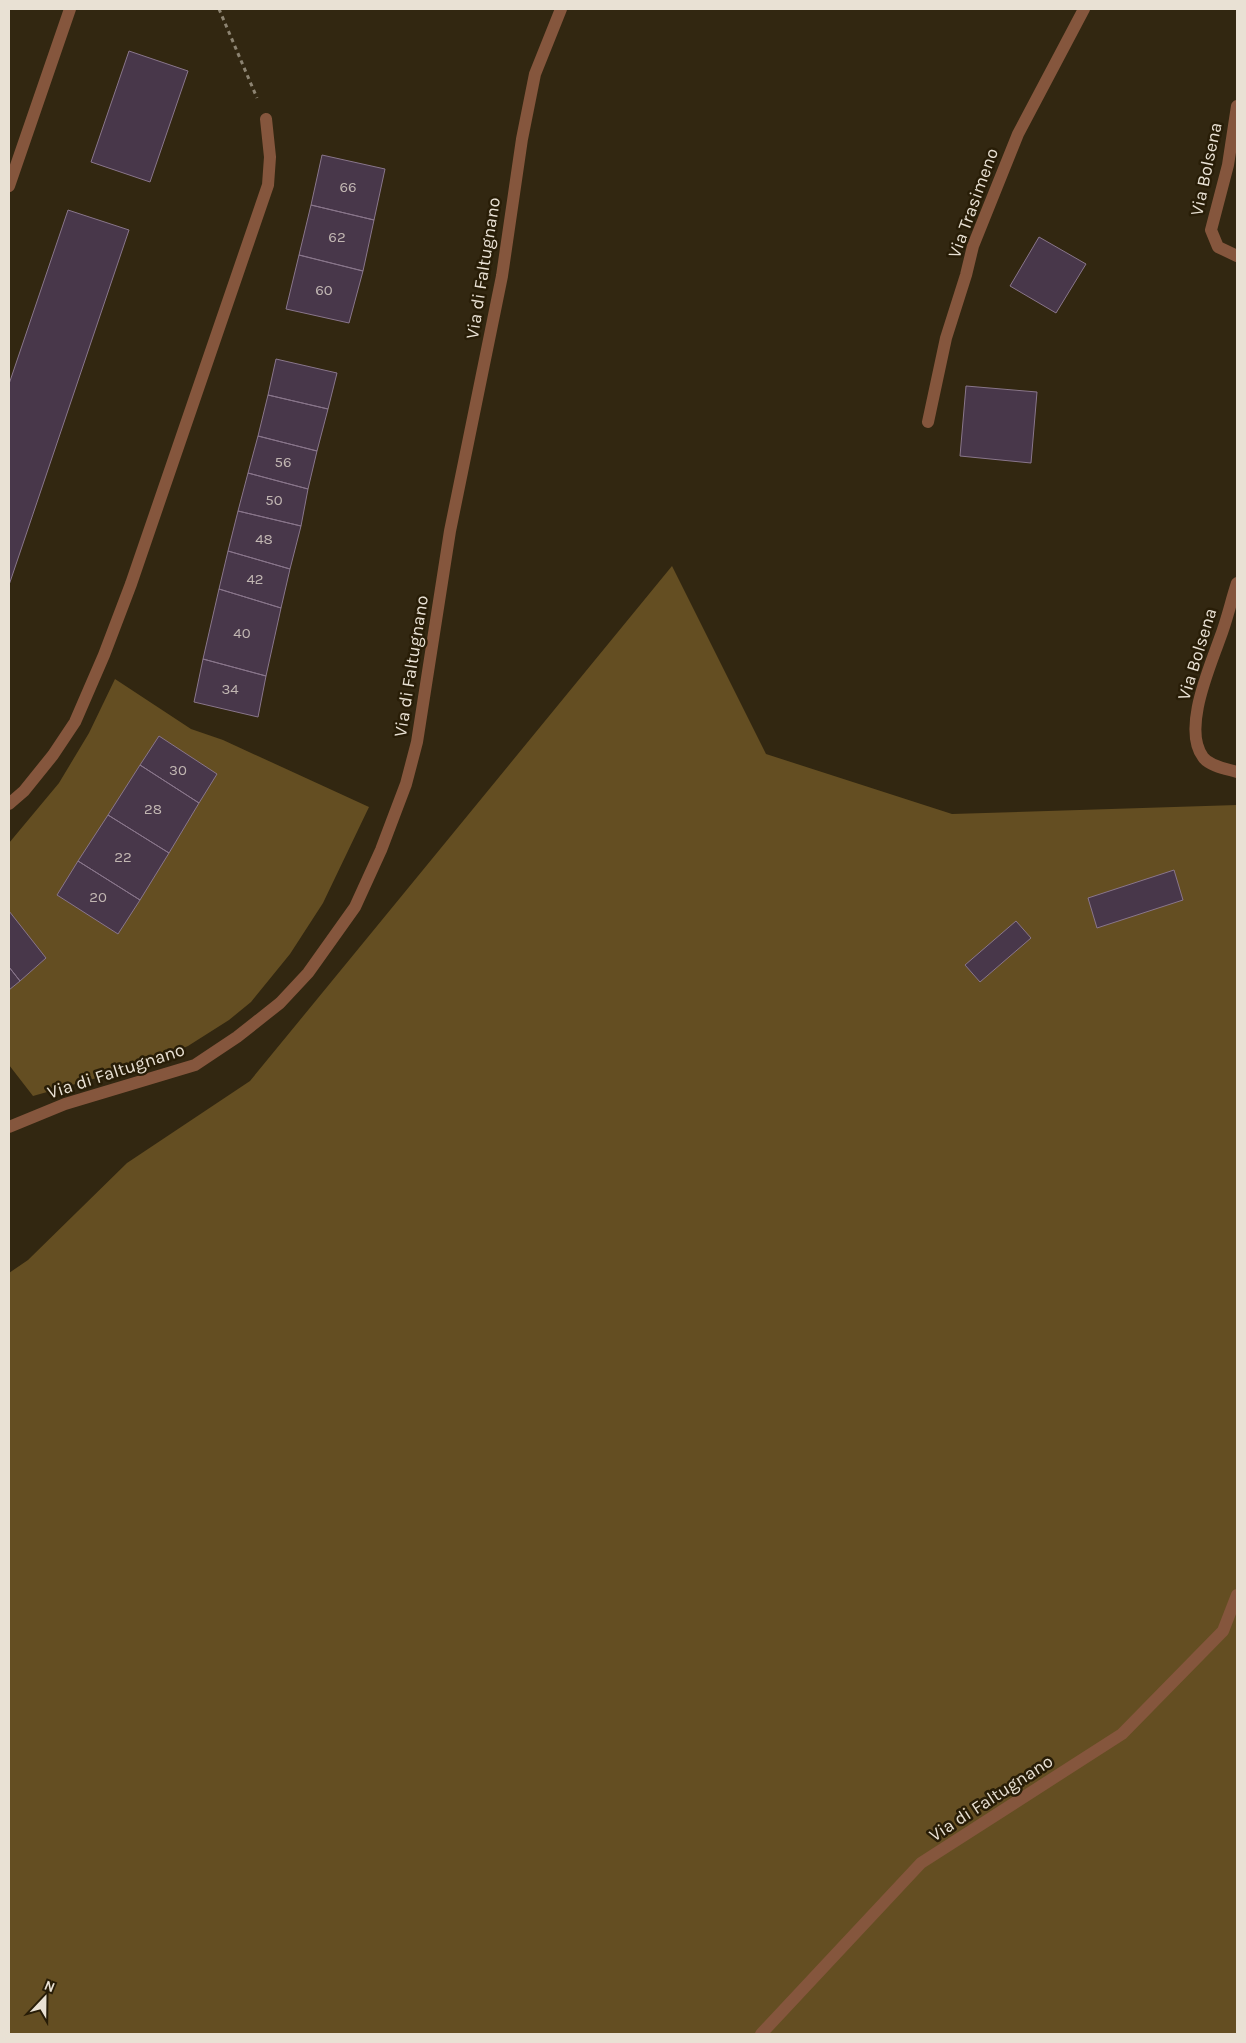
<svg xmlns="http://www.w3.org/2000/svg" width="1246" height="2043" font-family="Karla,sans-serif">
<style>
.green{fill:#644e22}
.building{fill:#48374a;stroke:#89768b}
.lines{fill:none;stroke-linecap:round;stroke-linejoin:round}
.path{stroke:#8d8472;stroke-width:3;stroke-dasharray:4 4;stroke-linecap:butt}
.street{stroke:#85563d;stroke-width:12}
.labels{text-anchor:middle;stroke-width:5;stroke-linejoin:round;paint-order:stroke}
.number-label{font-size:15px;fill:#c1b6b2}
.street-label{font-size:18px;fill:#e9e1d4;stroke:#281d07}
</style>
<rect width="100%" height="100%" fill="#322711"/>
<path class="green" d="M 672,566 L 766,754 L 952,814 L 1237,805 L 1237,2034 L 9,2034 L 9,1273 L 28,1260 L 127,1163 L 250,1081 Z
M 115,679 L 191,729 L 223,740 L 369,807 L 323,903 L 290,954 L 251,1002 L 229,1020 L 188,1046 L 146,1064 L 33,1096 L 9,1065 L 9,843 L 59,783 L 89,733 Z"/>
<path class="building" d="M 129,51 L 188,71 L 150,182 L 91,162 Z
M 322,155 L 385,169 L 374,220 L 311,205 Z
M 311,205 L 374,220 L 363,271 L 299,255 Z
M 68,210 L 129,230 L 9,585 L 9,384 Z
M 1039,237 L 1086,264 L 1056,313 L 1010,286 Z
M 299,255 L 363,271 L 349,323 L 286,309 Z
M 276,359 L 337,373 L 328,409 L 268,395 Z
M 966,386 L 1037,392 L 1031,463 L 960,456 Z
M 268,395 L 328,409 L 317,451 L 258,436 Z
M 258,436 L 317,451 L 308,489 L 248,473 Z
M 248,473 L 308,489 L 301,526 L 238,511 Z
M 238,511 L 301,526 L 290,569 L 228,551 Z
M 228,551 L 290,569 L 281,608 L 219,589 Z
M 219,589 L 281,608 L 266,676 L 203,659 Z
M 203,659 L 266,676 L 258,717 L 194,702 Z
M 159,736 L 217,774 L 199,803 L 140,765 Z
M 140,765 L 199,803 L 169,853 L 108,815 Z
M 108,815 L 169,853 L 140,900 L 78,861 Z
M 78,861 L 140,900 L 118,934 L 57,895 Z
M 1174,870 L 1183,900 L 1097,928 L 1088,898 Z
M 9,911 L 46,958 L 20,981 L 9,967 Z
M 1016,921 L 1031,938 L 980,982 L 965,965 Z
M 9,967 L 20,981 L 9,990 Z"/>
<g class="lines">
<path class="path" d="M 219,9 L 257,98"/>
<path class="street" d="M 1237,106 L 1228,165 L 1211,230 L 1218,247 L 1237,256
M 9,186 L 70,9
M 928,422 L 946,338 L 966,275 L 973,246 L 1018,134 L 1084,9
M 1237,583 C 1231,601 1227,620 1220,638 C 1210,667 1182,729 1203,757 C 1209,766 1227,769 1237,772
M 9,804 L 24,791 L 53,755 L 75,722 L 104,655 L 131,584 L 268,185 L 270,157 L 266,119
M 9,1127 L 65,1104 L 195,1065 L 237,1037 L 280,1003 L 308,973 L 355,907 L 381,850 L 406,784 L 417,742 L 450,531 L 502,276 L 522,139 L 535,74 L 561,9
M 761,2034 L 921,1863 L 1122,1734 L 1223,1631 L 1237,1595"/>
</g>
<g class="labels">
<g class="number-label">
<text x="348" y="192">66</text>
<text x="337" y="242">62</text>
<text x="324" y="295">60</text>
<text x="283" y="467">56</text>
<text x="274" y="505">50</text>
<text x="264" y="544">48</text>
<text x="255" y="584">42</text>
<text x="242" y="638">40</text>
<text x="230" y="694">34</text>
<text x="178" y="775">30</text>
<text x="153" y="814">28</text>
<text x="123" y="862">22</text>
<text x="98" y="902">20</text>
</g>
<g class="street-label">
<text transform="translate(1206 169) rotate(-78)" y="6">Via Bolsena</text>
<text transform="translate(973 203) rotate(-70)" y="6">Via Trasimeno</text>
<text transform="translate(483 268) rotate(-81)" y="6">Via di Faltugnano</text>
<text transform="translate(1197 654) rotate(-73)" y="6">Via Bolsena</text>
<text transform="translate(411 666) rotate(-81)" y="6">Via di Faltugnano</text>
<text transform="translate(116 1071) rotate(-18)" y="6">Via di Faltugnano</text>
<text transform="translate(991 1798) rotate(-33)" y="6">Via di Faltugnano</text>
</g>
</g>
<rect width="1246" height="2043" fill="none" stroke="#e9e1d4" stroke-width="20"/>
<g transform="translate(45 1998) rotate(22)" stroke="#281d07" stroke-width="4" paint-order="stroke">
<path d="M0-4L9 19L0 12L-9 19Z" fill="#e9e1d4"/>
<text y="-8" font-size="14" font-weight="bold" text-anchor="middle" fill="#e9e1d4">N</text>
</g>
</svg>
